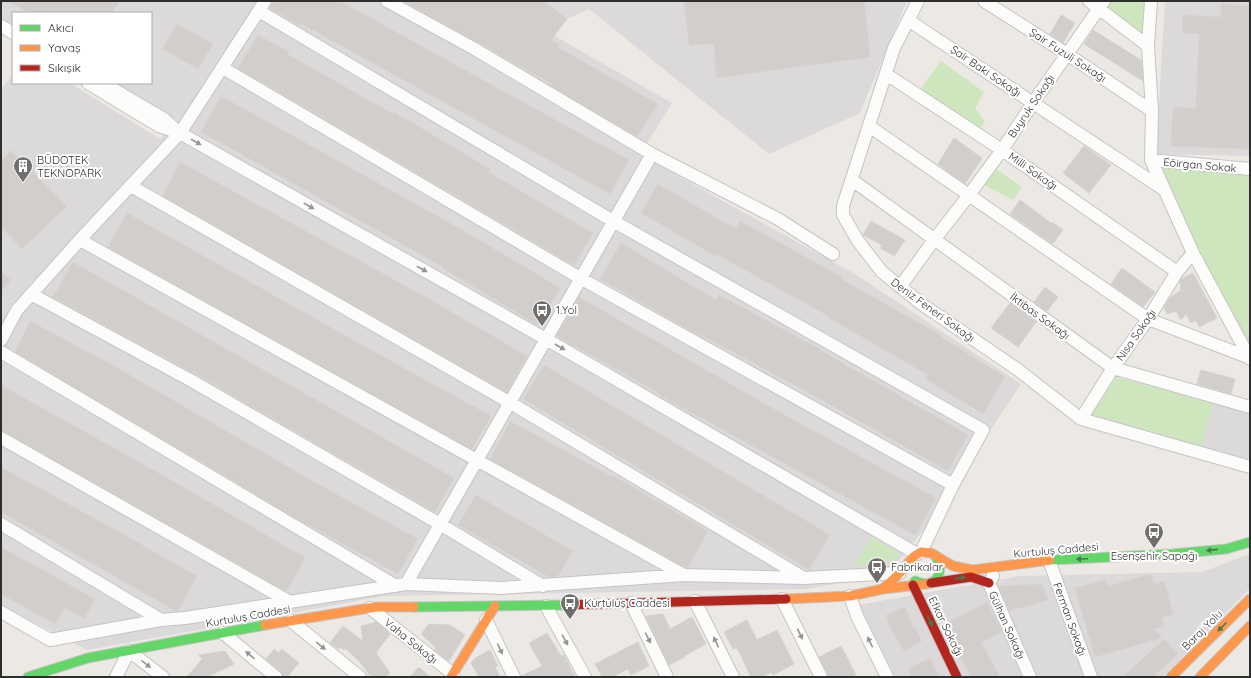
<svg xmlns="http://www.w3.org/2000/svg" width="1251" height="678" font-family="Quicksand,sans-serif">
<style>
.industrial{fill:#dcd9db}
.green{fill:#cee6be}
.building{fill:#d1cecb;stroke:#d7d4d0}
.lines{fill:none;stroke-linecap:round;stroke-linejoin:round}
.street-casing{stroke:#c5c4c5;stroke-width:14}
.fast-casing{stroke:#c5c4c5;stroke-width:11}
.slow-casing{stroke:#c5c4c5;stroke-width:11}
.jam-casing{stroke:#c5c4c5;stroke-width:11}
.street{stroke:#fcfcfb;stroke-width:12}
.fast{stroke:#63d668;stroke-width:9}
.slow{stroke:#ff974d;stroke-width:9}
.jam{stroke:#b3261e;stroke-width:9}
.oneway{fill:#959594}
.oneway2{fill:#467a48}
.labels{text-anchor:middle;stroke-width:4;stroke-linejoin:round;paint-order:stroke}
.street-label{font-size:11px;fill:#2e2e2e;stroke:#fff}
.poi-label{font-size:11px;fill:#2e2e2e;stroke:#fff;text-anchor:start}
</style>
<rect width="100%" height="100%" fill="#ece8e4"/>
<path class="industrial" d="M 1,1 L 493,1 L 672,103 L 640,155 L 855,274 L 1021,384 L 926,527 L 888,574 L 807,589 L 385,596 L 87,650 L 1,605 L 1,90 L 13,74 L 13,83 L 70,83 L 160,139 L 178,120 L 112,83 L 151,83 L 151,13 L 13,13 L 13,28 L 1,21 Z
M 544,1 L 907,1 L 860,113 L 769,154 L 589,9 L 567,19 Z
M 1165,1 L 1250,1 L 1250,156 L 1156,154 Z
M 1213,403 L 1250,413 L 1250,464 L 1201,450 Z
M 1250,554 L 1250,588 L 1163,677 L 895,677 L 858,605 L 1020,576 L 1202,572 Z"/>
<path class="green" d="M 1107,1 L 1146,1 L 1143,45 L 1100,14 Z
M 941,61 L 984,92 L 975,108 L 985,122 L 978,131 L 919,91 Z
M 1161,165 L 1250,174 L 1250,348 L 1199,252 Z
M 995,168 L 1022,187 L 1013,200 L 982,184 Z
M 1116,377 L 1213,403 L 1201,450 L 1087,419 Z
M 872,537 L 900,554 L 896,560 L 853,566 Z"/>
<path class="building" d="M 8,1 L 119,1 L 112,13 L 29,13 Z
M 274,1 L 340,1 L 530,106 L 629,160 L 610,194 L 302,24 L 301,26 L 270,8 Z
M 403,1 L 544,1 L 567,19 L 551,40 L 559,44 L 557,47 L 658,104 L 637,136 L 551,86 L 552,84 Z
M 684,1 L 864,1 L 870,57 L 716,78 L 714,44 L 689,45 Z
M 1221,4 L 1250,6 L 1250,149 L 1171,146 L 1173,107 L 1196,108 L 1199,34 L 1182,33 L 1183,15 L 1221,17 Z
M 1061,15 L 1075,23 L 1063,43 L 1050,34 Z
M 177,24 L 213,44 L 198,69 L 162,49 Z
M 1093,30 L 1141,60 L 1143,81 L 1084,44 Z
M 258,35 L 289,52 L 287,54 L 393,114 L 394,112 L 490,169 L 488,172 L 593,233 L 574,265 L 238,68 Z
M 221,96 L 464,231 L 560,288 L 538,325 L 442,268 L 443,267 L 201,132 Z
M 954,138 L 982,158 L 965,184 L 938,164 Z
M 1084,146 L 1111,165 L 1089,193 L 1063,173 Z
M 11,150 L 67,206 L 22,249 L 1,227 L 1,161 Z
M 180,162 L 424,296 L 527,356 L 507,392 L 163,196 Z
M 658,184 L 736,229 L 740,221 L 842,277 L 841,279 L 942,336 L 941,337 L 1005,377 L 983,414 L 926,379 L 928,375 L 829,318 L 830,317 L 718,255 L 717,257 L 641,213 Z
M 1020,200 L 1051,223 L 1052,222 L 1063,230 L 1053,244 L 1010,214 Z
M 127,213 L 389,360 L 491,416 L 472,449 L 108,247 Z
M 871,221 L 905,240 L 894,256 L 880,248 L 882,245 L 863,235 Z
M 621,243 L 716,300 L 719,295 L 820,349 L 820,350 L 968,435 L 948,471 L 806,391 L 695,332 L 695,333 L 600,279 Z
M 73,262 L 454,478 L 435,512 L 196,374 L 53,297 Z
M 1122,268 L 1155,292 L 1143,307 L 1111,284 Z
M 1,272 L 11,280 L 1,291 Z
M 1193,273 L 1217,318 L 1199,327 L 1196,320 L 1191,323 L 1186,314 L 1181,320 L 1176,311 L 1167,314 L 1164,307 L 1171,297 L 1181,290 L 1180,282 L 1181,279 Z
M 1045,287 L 1058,297 L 1047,311 L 1034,302 Z
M 579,297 L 781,413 L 936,498 L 915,535 L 659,395 L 660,394 L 557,336 Z
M 1010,303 L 1036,322 L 1018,347 L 991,328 Z
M 30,321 L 114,366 L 316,483 L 418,539 L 398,574 L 296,518 L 15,352 Z
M 544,365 L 830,535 L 809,570 L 523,399 Z
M 1201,370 L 1235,379 L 1231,394 L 1197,384 Z
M 1,385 L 178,484 L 280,543 L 279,544 L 305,556 L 296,575 L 286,591 L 1,430 Z
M 510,421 L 613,477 L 614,476 L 708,531 L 688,568 L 686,568 L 490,459 Z
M 1,467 L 143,545 L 143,546 L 197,576 L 178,611 L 176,611 L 1,512 Z
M 476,495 L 573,551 L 558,576 L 549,577 L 458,525 Z
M 1,547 L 95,599 L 85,618 L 65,608 L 55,624 L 1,594 Z
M 1151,574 L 1154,584 L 1164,581 L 1173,614 L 1161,618 L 1164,626 L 1154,629 L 1162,638 L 1095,657 L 1075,588 L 1106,580 L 1108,586 Z
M 1042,584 L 1048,600 L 1009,611 L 999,586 Z
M 987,602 L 1002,632 L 981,642 L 1000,677 L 971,677 L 943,625 Z
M 905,607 L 913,627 L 914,626 L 922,641 L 904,651 L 891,629 L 886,615 Z
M 663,614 L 670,629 L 692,617 L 706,644 L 684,656 L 685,657 L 669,665 L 646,616 Z
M 747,620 L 757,640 L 777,630 L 794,664 L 773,675 L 771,672 L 762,677 L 751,677 L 737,648 L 733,649 L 724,632 Z
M 376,622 L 390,634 L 376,653 L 390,673 L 385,677 L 371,677 L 360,662 L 345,648 L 344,650 L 340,647 L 339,649 L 330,643 L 343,626 L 363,641 L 361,626 Z
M 429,624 L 450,625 L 465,635 L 449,661 L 434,650 L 436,648 L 421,634 Z
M 547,633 L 561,656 L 564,655 L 575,677 L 521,677 L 521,676 L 542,666 L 529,643 Z
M 1164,639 L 1178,654 L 1153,677 L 1123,677 Z
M 638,642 L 649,666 L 631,675 L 628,669 L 612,677 L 602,677 L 595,664 Z
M 841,646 L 857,677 L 829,677 L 819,657 Z
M 274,649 L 279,653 L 282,649 L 299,663 L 287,677 L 283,677 L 281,671 L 266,659 Z
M 490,650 L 498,666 L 495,667 L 500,677 L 479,677 L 471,663 L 475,658 Z
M 225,651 L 234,664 L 207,677 L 187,677 L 202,659 L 199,655 Z
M 930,658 L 939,677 L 912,677 L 908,669 Z
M 419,667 L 430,677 L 410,677 Z"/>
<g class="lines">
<g class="street-casing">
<path id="street" d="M 387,1 L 473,48 L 652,154 L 778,219 L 833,254
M 918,1 L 894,48 L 843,206 L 843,215 L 858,241 L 882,272 L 923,305 L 1017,369 L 1081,419 L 1250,467
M 984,1 L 1067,54 L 1152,111
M 1089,1 L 1148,46
M 1151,1 L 1148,46 L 1152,111 L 1151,160 L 1193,253 L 1250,359
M 259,11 L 613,221 L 983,430 L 953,485 L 921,552
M 908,20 L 1163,189
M 1,26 L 13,33
M 223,68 L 580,278 L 953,485
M 886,74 L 1002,150 L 1177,272
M 88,83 L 159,126 L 180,133 L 546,339 L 917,554
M 106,85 L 164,119 L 176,130
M 869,126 L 1148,319 L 1250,358
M 1151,160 L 1250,169
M 852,180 L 1113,368 L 1250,407
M 131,186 L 509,402 L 802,577
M 80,240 L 684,575
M 900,287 L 934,240 L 969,195 L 1002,150 L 1033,103 L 1104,1
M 31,294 L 192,381 L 440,524 L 543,586
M 1,340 L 17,310 L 86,233 L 180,133 L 265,1
M 1,352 L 396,586
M 1081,419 L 1113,368 L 1148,319 L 1177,272 L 1193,253
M 1,438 L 290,602
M 1,524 L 161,620
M 1049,560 L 1091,677
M 993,576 L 989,583 L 1030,677
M 406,584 L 652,154
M 850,596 L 857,616 L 887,677
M 782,599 L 821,677
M 695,601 L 733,677
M 631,603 L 667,677
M 546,606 L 585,677
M 370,608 L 453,674
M 1,612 L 50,640 L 161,620 L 185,618 L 406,584 L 502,588 L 684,575 L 803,578 L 900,573
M 486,620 L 514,677
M 291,621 L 360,677
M 223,633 L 276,677
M 116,677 L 129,651 L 163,677"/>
</g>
<g class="fast-casing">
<path id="fast" d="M 1050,560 L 1173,554 L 1226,549 L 1250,542
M 915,581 C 936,590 946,573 935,555
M 414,607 L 565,605
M 28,677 L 88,658 L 265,625"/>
</g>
<g class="slow-casing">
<path id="slow" d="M 883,589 L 900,573 L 913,557 L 921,552 L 931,553 L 953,566 L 973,570 L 1050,560
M 786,599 L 850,596 L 883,589 L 926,584
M 265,625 L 376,607 L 414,607
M 451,677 L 495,606
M 1171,677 L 1250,599
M 1200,677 L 1250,626"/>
</g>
<g class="jam-casing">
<path id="jam" d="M 931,583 L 971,577 L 989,583
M 913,585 L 957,677
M 565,605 L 786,599"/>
</g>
<use href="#street" class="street"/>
<use href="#fast" class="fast"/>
<use href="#slow" class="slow"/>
<use href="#jam" class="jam"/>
</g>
<defs><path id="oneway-solid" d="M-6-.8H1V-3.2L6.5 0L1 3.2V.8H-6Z"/></defs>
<g class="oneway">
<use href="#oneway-solid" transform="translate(196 142) rotate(29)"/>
<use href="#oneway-solid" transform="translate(309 206) rotate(29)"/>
<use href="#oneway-solid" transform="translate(422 269) rotate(29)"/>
<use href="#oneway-solid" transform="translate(560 347) rotate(30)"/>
<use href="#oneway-solid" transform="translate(800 634) rotate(64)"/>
<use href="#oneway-solid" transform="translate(648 638) rotate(64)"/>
<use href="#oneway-solid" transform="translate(565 640) rotate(61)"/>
<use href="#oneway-solid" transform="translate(716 642) rotate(-116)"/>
<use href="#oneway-solid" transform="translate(870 642) rotate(-116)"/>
<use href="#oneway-solid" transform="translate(321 646) rotate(39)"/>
<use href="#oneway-solid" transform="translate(500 649) rotate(64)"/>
<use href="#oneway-solid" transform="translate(250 655) rotate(-140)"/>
<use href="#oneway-solid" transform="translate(146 664) rotate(38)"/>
</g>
<g class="oneway2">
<use href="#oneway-solid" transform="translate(1212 550) rotate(174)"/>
<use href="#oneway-solid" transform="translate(1082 559) rotate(177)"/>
<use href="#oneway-solid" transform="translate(960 578) rotate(-8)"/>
<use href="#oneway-solid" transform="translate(930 621) rotate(64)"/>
<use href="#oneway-solid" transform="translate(1222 627) rotate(135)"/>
</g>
<defs>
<g id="building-pin" transform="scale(1)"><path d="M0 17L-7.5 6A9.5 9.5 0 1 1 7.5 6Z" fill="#706f6e" stroke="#fff"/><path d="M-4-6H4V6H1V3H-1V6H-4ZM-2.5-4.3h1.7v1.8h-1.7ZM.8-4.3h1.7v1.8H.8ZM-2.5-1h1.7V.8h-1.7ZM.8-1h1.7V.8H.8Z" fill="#fff"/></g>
<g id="bus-pin" transform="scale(1)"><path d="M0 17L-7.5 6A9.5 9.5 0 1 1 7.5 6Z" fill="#706f6e" stroke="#fff"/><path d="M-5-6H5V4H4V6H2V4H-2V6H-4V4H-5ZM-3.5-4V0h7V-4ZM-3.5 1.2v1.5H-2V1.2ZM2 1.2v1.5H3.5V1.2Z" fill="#fff"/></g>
</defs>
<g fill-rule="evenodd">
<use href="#building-pin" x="23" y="166"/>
<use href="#bus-pin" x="542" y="310"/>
<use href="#bus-pin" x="1154" y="532"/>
<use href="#bus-pin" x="877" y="567"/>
<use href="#bus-pin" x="570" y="603"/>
</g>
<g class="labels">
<g class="street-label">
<text transform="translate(1068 55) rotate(33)" y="4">Şair Fuzuli Sokağı</text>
<text transform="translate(986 71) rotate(34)" y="4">Şair Baki Sokağı</text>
<text transform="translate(1031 106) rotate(-56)" y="4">Buyruk Sokağı</text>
<text transform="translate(1200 165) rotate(5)" y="4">Eöirgan Sokak</text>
<text transform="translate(1033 171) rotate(35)" y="4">Milli Sokağı</text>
<text transform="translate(933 310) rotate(36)" y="4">Deniz Feneri Sokağı</text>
<text transform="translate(1040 316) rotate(36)" y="4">İktibas Sokağı</text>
<text transform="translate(1136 335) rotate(-55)" y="4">Nisa Sokağı</text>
<text transform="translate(1056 550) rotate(-5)" y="4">Kurtuluş Caddesi</text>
<text transform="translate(248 616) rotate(-10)" y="4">Kurtuluş Caddesi</text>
<text transform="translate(1070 619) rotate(70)" y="4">Ferman Sokağı</text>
<text transform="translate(1007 625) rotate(66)" y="4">Gülhan Sokağı</text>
<text transform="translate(946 626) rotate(64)" y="4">Efkar Sokağı</text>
<text transform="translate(1202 630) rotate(-45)" y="4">Baraj Yolu</text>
<text transform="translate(411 641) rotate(39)" y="4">Vaha Sokağı</text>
</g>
<g class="poi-label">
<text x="37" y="164">BÜDOTEK<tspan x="37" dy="13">TEKNOPARK</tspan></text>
<text x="556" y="314">1.Yol</text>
<text x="1154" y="560" text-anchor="middle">Esenşehir Sapağı</text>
<text x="891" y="571">Fabrikalar</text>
<text x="584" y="607">Kurtuluş Caddesi</text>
</g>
</g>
<rect width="1251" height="678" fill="none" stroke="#2e2e2e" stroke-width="4"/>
<rect x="12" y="12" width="140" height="72" fill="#ffffff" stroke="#ababab"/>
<rect x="20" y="25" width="20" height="6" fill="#63d668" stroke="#ababab"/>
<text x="48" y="32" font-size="12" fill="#2e2e2e">Akıcı</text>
<rect x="20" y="45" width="20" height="6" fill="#ff974d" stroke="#ababab"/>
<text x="48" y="52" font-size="12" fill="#2e2e2e">Yavaş</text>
<rect x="20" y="65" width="20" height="6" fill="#b3261e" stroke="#ababab"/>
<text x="48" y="72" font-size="12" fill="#2e2e2e">Sıkışık</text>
</svg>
